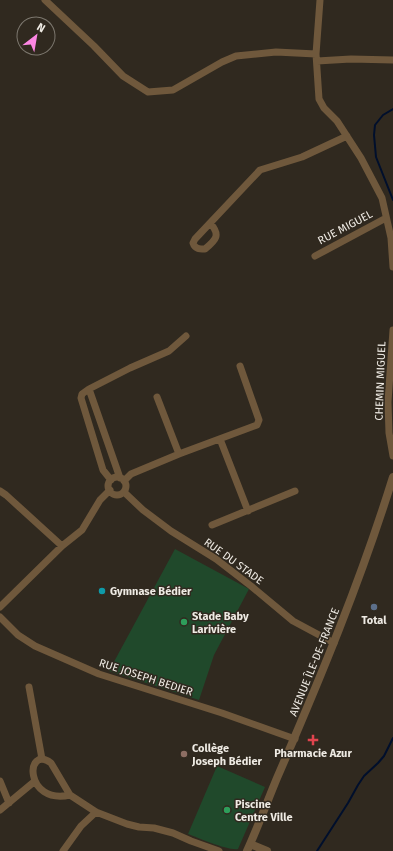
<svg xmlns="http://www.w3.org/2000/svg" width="393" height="851" font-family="'Fira Sans',sans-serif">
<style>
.park{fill:#20492b}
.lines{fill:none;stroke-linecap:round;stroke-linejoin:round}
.stream{stroke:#000f2c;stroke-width:2}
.minor{stroke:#6f583c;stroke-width:7}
.tertiary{stroke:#6f583c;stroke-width:8}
.culture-dot{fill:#0f9aa8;stroke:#30291f;stroke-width:1.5}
.service-dot{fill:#5c6f8a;stroke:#30291f;stroke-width:1.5}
.leisure-dot{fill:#2e9e5b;stroke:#30291f;stroke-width:1.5}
.health-dot{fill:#e0444e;stroke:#30291f;stroke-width:1.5}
.education-dot{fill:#8d6e63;stroke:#30291f;stroke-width:1.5}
.labels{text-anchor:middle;stroke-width:3;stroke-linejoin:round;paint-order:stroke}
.street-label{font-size:11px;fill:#efebe4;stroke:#30291f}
.poi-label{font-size:11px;font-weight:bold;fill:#efebe4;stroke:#30291f;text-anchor:start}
</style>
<rect width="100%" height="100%" fill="#30291f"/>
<path class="park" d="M 175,549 L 249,589 L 214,655 L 199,700 L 109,671 Z
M 217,766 L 265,787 L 238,849 C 228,851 199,838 188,834 Z"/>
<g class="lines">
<path class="stream" d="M 393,109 L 383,115 L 375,125 L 374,135 L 376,157 L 393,200
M 317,851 L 348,803 L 358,785 L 364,776 L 378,763 L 384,756 L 393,738"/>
<path class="minor" d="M 45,0 L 94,46 L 123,76 L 148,92 L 173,90 L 222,62 L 236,56 L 276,52 L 316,54
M 320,0 L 316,54 L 319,99 L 324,108 L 337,121 L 361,158 L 382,198 L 391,238 L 393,267
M 317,61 L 351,59 L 393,60
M 210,223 C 221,235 216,240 205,249 C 199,249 195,249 193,243 L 195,239 L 260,170 L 302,157 L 347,136
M 315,256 L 386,218
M 393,330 L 388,402 L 389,433 L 393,456
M 89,389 L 120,478
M 157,397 L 179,454
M 220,439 L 248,511
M108 486a9 9 0 1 1 18 0a9 9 0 1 1-18 0Z
M 111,480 L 103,470 L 81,398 L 82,394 L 89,389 L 130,368 L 169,351 L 186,336
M 124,481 L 131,474 L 179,454 L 257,425 L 259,420 L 240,366
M 0,491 L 6,495 L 62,546
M 124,492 L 143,510 L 171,531 L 216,559 L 251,586 L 293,621 L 334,643
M 212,525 L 295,491
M 0,607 L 62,546 L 82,530 L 100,500 L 110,490
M 0,617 L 18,635 L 35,646 L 99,674 L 222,713 L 295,739
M 29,687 L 42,759
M 0,781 L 9,803
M 70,795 C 24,805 25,744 51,763 L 70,795 L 96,812 L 127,824 L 139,827 L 154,828 L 173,833 L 191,841 L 219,851
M 0,810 L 35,781
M 63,851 L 81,826 L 96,812"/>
<path class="tertiary" d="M 250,844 L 267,851
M 247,851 C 258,827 267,802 277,778 C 320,679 361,580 393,477"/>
</g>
<circle class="culture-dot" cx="102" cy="591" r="4"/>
<circle class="service-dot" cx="374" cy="607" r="4"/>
<g class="leisure-dot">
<circle cx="184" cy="622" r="4"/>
<circle cx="227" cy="810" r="4"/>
</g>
<path class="health-dot" d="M311 734h4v4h4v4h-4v4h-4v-4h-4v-4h4z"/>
<circle class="education-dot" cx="184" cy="754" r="4"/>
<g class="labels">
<g class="street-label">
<text transform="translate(345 227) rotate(-28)" y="4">RUE MIGUEL</text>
<text transform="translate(380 381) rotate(-88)" y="4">CHEMIN MIGUEL</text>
<text transform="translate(234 561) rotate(36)" y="4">RUE DU STADE</text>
<text transform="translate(314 662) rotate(-68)" y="4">AVENUE ÎLE-DE-FRANCE</text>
<text transform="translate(146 677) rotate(18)" y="4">RUE JOSEPH BEDIER</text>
</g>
<g class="poi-label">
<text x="110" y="595">Gymnase Bédier</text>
<text x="192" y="620">Stade Baby<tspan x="192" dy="13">Larivière</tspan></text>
<text x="374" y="624" text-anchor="middle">Total</text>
<text x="192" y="752">Collège<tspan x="192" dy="13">Joseph Bédier</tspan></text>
<text x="313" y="757" text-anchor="middle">Pharmacie Azur</text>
<text x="235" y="808">Piscine<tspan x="235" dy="13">Centre Ville</tspan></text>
</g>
</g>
<g transform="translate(36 36) rotate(31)"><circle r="19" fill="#30291f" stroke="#7c776e"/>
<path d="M0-3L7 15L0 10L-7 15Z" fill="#fd86e3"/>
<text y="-6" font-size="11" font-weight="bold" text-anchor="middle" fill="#efebe4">N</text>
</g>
</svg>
